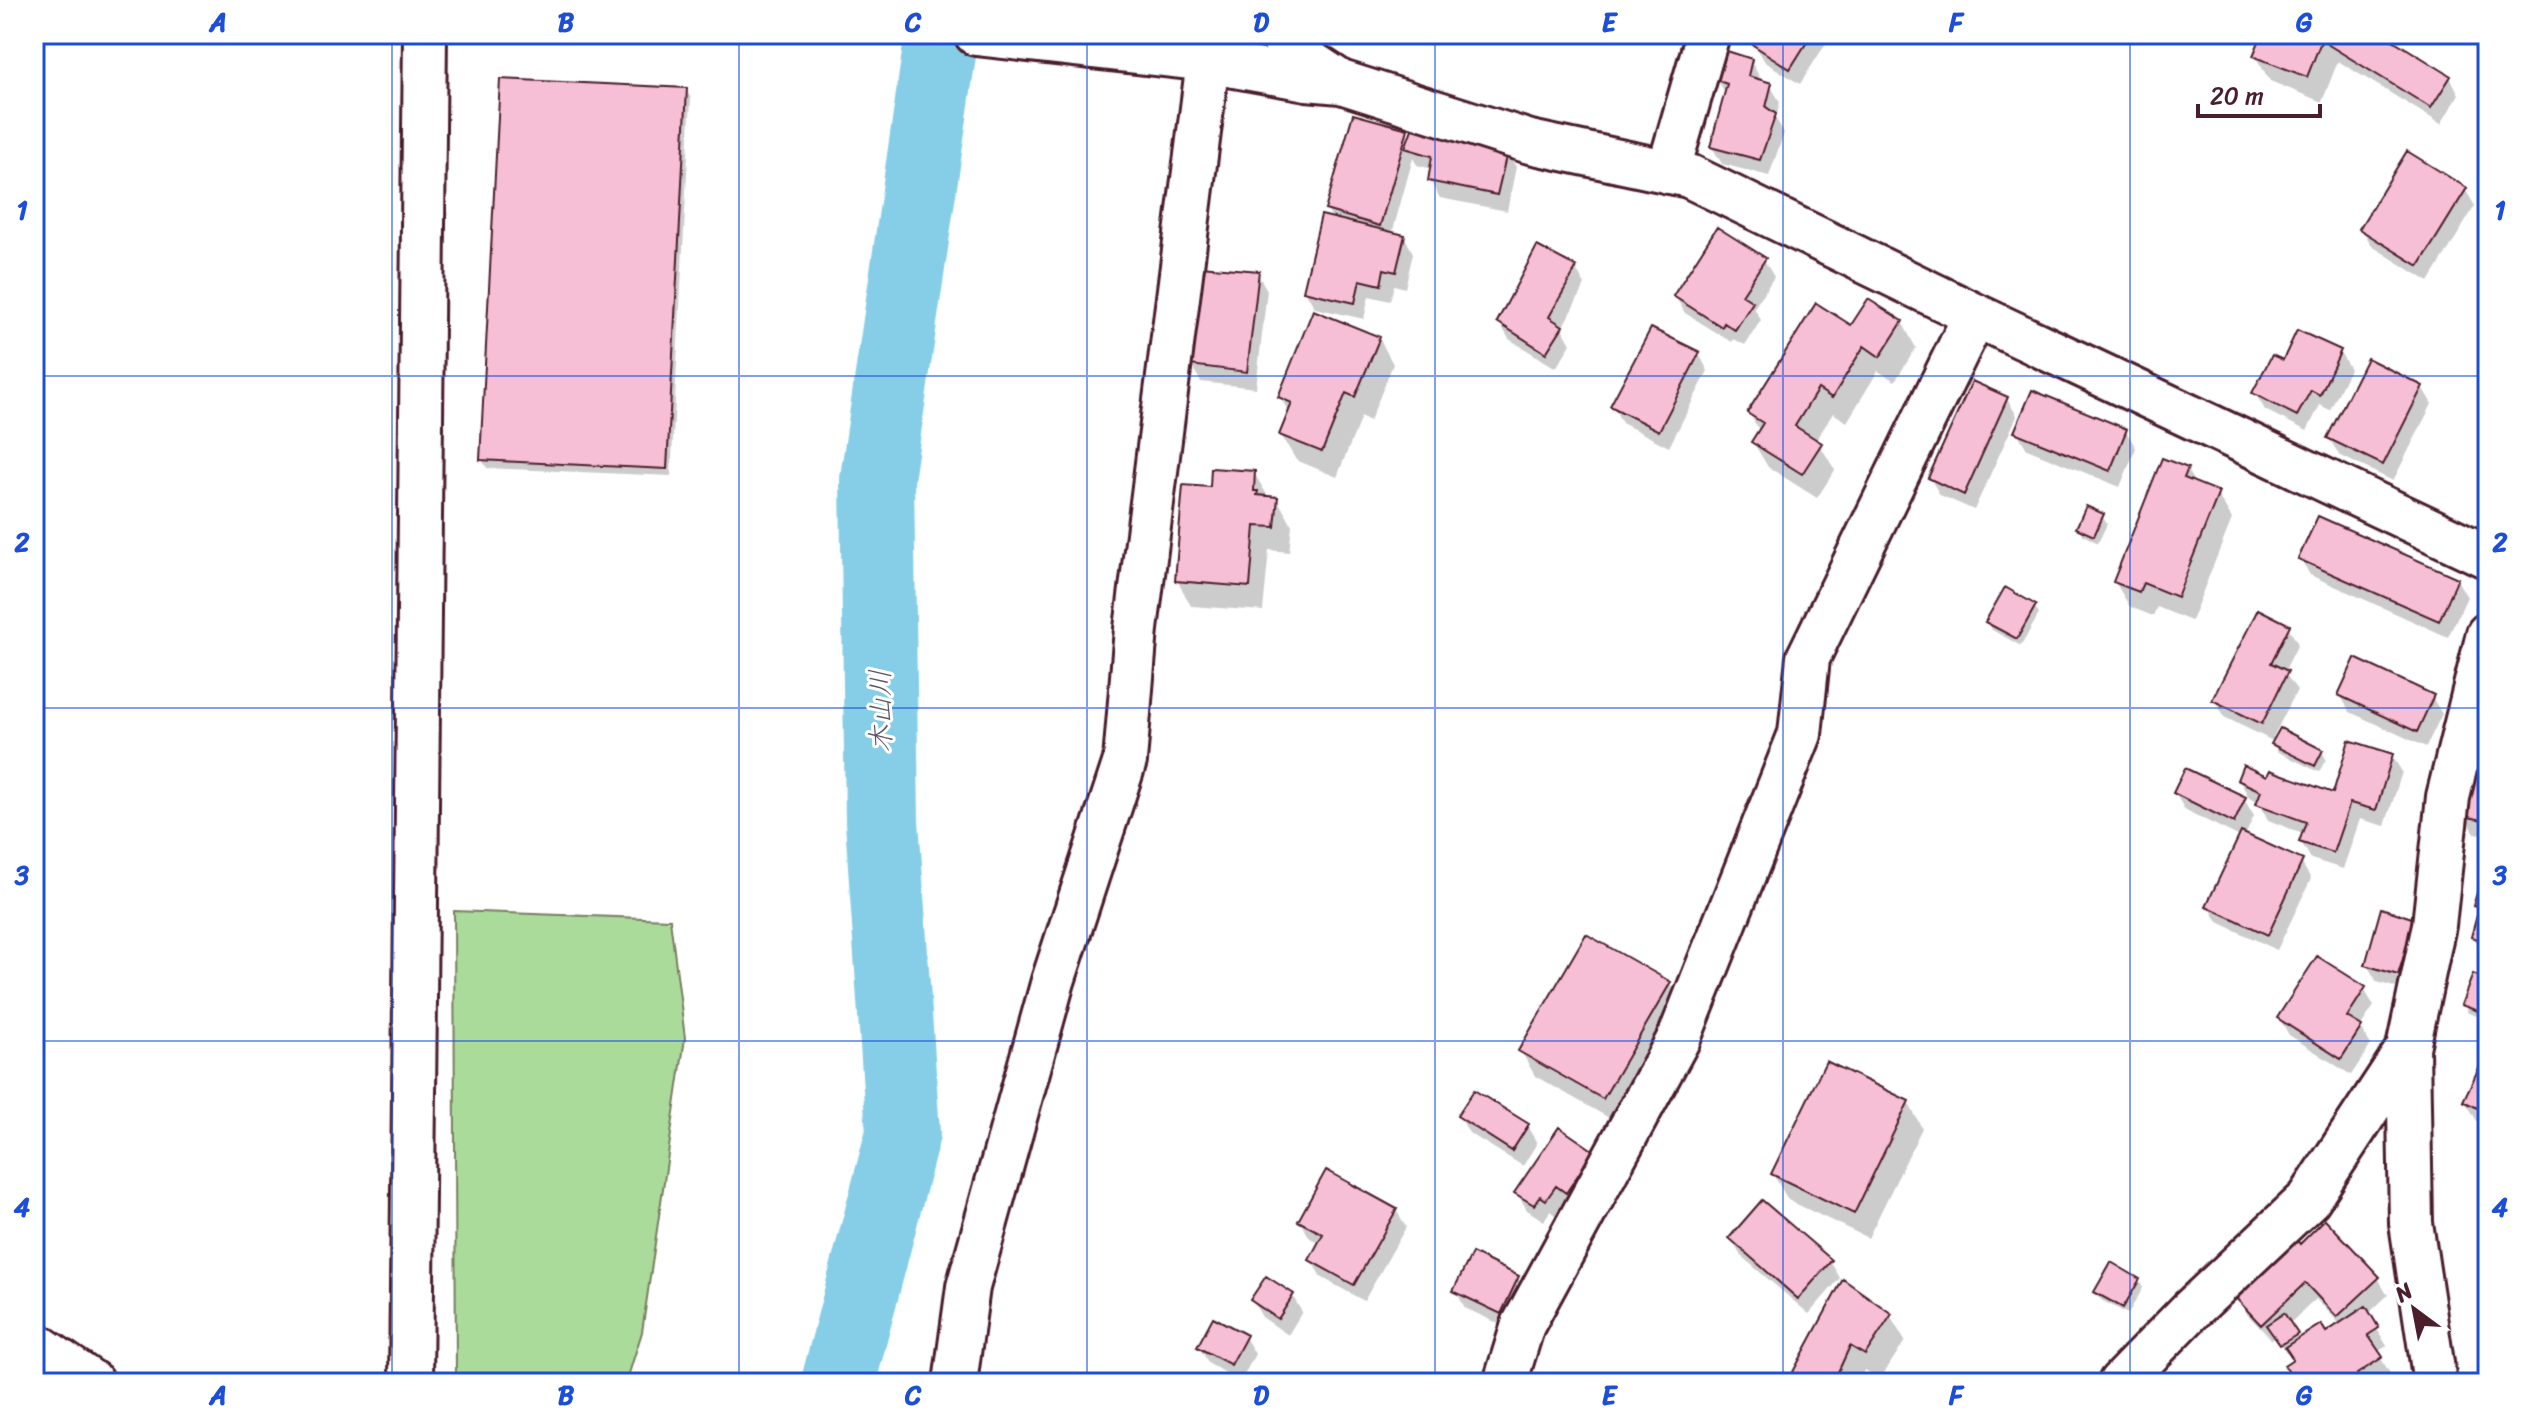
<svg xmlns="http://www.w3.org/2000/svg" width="2522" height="1417" font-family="Sriracha,'Klee One',sans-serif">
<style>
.green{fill:#aadb9b;stroke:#7a7d63;stroke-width:2}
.shadow{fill:#0003;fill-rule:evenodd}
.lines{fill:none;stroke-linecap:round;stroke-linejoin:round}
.river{stroke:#86cee7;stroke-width:74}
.building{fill:#f7bfd5;stroke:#4a1f2b;stroke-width:2}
.minor-casing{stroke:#4a1f2b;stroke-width:48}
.minor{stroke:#fff;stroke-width:42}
.grid{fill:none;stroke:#1d4ed8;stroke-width:2;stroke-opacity:0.55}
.labels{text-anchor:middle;stroke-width:6;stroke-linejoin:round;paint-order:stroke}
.water-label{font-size:28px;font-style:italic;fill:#5c5463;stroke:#fff}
.neatline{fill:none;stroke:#1d4ed8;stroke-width:3}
.grid-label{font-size:26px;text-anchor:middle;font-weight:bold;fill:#1d4ed8}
</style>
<rect width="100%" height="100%" fill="#fff"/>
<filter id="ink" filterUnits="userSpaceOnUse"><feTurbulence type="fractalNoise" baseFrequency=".0125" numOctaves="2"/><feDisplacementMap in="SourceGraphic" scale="16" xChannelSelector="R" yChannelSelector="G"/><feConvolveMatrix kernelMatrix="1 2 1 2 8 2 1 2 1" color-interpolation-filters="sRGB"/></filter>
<g filter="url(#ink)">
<path class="green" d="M 454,911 L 670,919 L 685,1038 L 642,1332 L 626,1383 L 456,1383 Z"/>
<path class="shadow" d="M 1762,34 L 1832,34 L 1800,84 L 1765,62 L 1755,45 Z
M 2263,34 L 2379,34 L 2450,77 L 2459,94 L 2441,124 L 2338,61 L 2322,102 L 2270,81 L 2255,56 Z
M 1751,61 L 1760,78 L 1760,82 L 1770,85 L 1780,102 L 1776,119 L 1784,133 L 1769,176 L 1722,164 L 1712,147 L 1726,95 L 1718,80 Z
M 686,90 L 691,98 L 671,476 L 487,468 L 482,460 Z
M 1406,131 L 1411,139 L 1506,150 L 1516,167 L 1507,211 L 1440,198 L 1430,181 L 1432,169 L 1417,165 L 1413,158 L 1392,234 L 1404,236 L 1413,253 L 1405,288 L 1394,285 L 1390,301 L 1369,296 L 1364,319 L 1315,308 L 1305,291 L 1333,219 L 1327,210 Z
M 2465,189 L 2475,206 L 2429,282 L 2372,246 L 2362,229 Z
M 1764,260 L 1774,277 L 1754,308 L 1761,320 L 1745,345 L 1734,339 L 1732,342 L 1685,313 L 1675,296 Z
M 1575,268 L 1585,285 L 1562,328 L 1571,344 L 1556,368 L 1509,339 L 1499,322 Z
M 1257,273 L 1267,290 L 1256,388 L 1201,382 L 1191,365 Z
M 1902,322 L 1916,348 L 1895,381 L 1878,371 L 1847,422 L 1833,413 L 1815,442 L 1820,445 L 1835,470 L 1817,498 L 1768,467 L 1753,442 L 1760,432 L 1749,413 L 1852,328 Z
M 1379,338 L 1393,364 L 1370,421 L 1361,417 L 1337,477 L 1296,460 L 1281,435 L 1290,414 L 1280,397 Z
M 2340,352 L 2350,369 L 2330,410 L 2320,405 L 2307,431 L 2265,410 L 2255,393 L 2284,363 Z
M 1699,354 L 1708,371 L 1669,447 L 1622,423 L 1613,406 Z
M 2422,387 L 2432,404 L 2393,481 L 2339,455 L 2329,438 Z
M 2007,399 L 2017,416 L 1974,510 L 1940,495 L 1930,478 Z
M 2126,431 L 2136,448 L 2120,487 L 2027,449 L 2017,432 Z
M 2187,470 L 2196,485 L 2217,494 L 2232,519 L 2191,621 L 2157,607 L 2153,616 L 2130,607 L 2115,582 Z
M 1254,473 L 1269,498 L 1277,499 L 1292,525 L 1289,552 L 1269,550 L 1263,611 L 1191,606 L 1177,580 L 1212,489 Z
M 2102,516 L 2107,524 L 2098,543 L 2083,535 L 2078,527 Z
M 2300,558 L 2457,580 L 2467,597 L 2448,637 L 2310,575 Z
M 2034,606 L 2039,614 L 2021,646 L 1992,630 L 1988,622 Z
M 2288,627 L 2298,644 L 2284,672 L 2297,690 L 2273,737 L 2322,751 L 2326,759 L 2319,772 L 2278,752 L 2273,744 L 2275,742 L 2224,717 L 2215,700 Z
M 2340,695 L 2432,697 L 2442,714 L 2426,747 L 2350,712 Z
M 2392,755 L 2402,772 L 2385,826 L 2360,819 L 2343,869 L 2311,859 L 2301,842 L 2304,834 L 2268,820 L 2259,802 L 2249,797 L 2239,780 L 2268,779 L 2334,796 Z
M 2488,758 L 2488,835 L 2475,833 L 2465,816 Z
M 2175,793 L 2244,799 L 2254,816 L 2245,836 L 2301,862 L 2311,879 L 2277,950 L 2218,922 L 2208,905 L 2240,837 L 2185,810 Z
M 2488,865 L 2488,955 L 2483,953 L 2473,936 L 2480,913 L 2476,906 Z
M 2414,920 L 2408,991 L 2377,982 L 2367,965 Z
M 2488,982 L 2488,1012 L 2485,1019 L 2468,1013 L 2464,1005 Z
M 1669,983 L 1684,1009 L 1618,1123 L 1535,1076 L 1521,1051 Z
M 2364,989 L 2374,1006 L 2360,1027 L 2371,1045 L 2351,1075 L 2289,1035 L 2279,1018 Z
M 2488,1054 L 2488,1130 L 2480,1126 L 2465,1101 Z
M 1908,1102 L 1922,1128 L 1868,1238 L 1788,1200 L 1773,1174 Z
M 1459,1116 L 1527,1126 L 1537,1143 L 1523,1166 L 1469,1133 Z
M 1593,1153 L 1576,1209 L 1566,1202 L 1556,1216 L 1550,1211 L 1544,1221 L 1527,1210 L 1517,1193 Z
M 1396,1210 L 1406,1227 L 1364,1301 L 1321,1277 L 1311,1260 L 1320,1243 L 1310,1238 L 1300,1221 Z
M 1731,1239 L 1830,1261 L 1840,1278 L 1809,1314 L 1741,1256 Z
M 2300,1247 L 2378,1278 L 2388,1295 L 2368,1314 L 2387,1346 L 2377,1352 L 2391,1375 L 2379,1383 L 2297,1383 L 2295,1360 L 2289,1350 L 2286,1352 L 2276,1336 L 2272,1340 L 2245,1312 L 2235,1295 ZM 2316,1299 L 2341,1325 L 2325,1335 L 2299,1340 L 2289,1324 Z
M 1517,1277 L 1527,1294 L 1510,1329 L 1465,1308 L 1456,1291 Z
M 2139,1280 L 2143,1288 L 2128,1314 L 2101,1300 L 2096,1292 Z
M 1292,1295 L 1302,1312 L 1288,1335 L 1262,1317 L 1252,1300 Z
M 1890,1316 L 1905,1341 L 1880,1379 L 1865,1370 L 1859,1383 L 1789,1383 Z
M 1245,1337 L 1255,1354 L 1241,1381 L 1209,1364 L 1199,1347 Z"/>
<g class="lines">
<path class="river" d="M 838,1383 L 903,1133 L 882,821 L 877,479 L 942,34"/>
</g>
<path class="building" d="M 1760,34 L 1812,34 L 1790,69 L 1753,45 Z
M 2262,34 L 2324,34 L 2307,77 L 2253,56 Z
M 2333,34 L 2383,34 L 2451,76 L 2431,108 L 2327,44 Z
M 1727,51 L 1752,59 L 1748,76 L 1772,83 L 1766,107 L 1776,114 L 1760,160 L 1710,147 L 1727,84 L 1716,80 Z
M 500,79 L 687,88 L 667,469 L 480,460 Z
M 1353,114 L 1408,129 L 1380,226 L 1325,210 Z
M 1412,129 L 1508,148 L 1497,195 L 1428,181 L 1432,156 L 1405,148 Z
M 2407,151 L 2467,188 L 2419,266 L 2359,229 Z
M 1321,215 L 1405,235 L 1396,272 L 1384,269 L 1381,285 L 1360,280 L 1355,303 L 1303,291 Z
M 1717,227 L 1766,258 L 1742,295 L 1753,302 L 1735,330 L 1724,323 L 1722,327 L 1673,296 Z
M 1537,246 L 1577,267 L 1549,317 L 1563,326 L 1546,353 L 1497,322 Z
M 1200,266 L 1259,271 L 1247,372 L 1189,365 Z
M 1868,299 L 1903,321 L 1880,357 L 1864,346 L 1832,398 L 1818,389 L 1795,426 L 1822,443 L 1802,474 L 1751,442 L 1763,423 L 1747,413 L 1816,303 L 1851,325 Z
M 1313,310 L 1380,337 L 1355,397 L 1346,393 L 1322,452 L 1279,435 L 1292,403 L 1278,397 Z
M 1651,328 L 1700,352 L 1659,431 L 1610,406 Z
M 2297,330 L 2341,350 L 2320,395 L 2311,390 L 2297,416 L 2252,393 L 2272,355 L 2283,360 Z
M 2367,358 L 2423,386 L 2383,465 L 2327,438 Z
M 1972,381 L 2008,397 L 1964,495 L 1928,478 Z
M 2032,390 L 2127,429 L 2110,471 L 2014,432 Z
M 2162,458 L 2188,468 L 2184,478 L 2219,492 L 2177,597 L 2143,583 L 2139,592 L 2113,582 Z
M 1211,468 L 1255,471 L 1254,491 L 1258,491 L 1257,495 L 1278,497 L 1275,527 L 1255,526 L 1250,587 L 1175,581 L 1183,485 L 1210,487 Z
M 2086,506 L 2104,514 L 2094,536 L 2076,528 Z
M 2318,516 L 2458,578 L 2439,621 L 2298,559 Z
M 2005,587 L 2036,605 L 2017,639 L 1985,622 Z
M 2258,609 L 2290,625 L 2271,663 L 2288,671 L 2262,724 L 2212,700 Z
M 2355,658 L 2434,695 L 2417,732 L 2338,695 Z
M 2280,728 L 2323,750 L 2315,766 L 2271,744 Z
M 2349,740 L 2393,754 L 2376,810 L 2350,803 L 2333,853 L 2299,842 L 2306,822 L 2256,804 L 2261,791 L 2237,780 L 2243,765 L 2267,776 L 2270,770 L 2333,793 Z
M 2475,754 L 2488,756 L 2488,821 L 2463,816 Z
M 2185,768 L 2246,797 L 2234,823 L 2173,793 Z
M 2241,832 L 2303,860 L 2268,935 L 2206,906 Z
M 2486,863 L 2488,863 L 2488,942 L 2471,937 L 2479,908 L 2473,906 Z
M 2381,908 L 2415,919 L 2398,975 L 2365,965 Z
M 1586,934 L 1671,982 L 1603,1099 L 1518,1051 Z
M 2317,956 L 2366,987 L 2347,1017 L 2362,1026 L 2341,1059 L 2277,1018 Z
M 2473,974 L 2488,980 L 2488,993 L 2481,1012 L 2461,1005 Z
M 2488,1049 L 2488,1113 L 2463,1101 Z
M 1826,1061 L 1909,1101 L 1854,1214 L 1771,1174 Z
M 1474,1090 L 1529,1124 L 1512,1151 L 1457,1116 Z
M 1559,1127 L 1594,1151 L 1566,1193 L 1556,1186 L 1546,1200 L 1540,1196 L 1534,1205 L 1514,1193 Z
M 1326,1170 L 1397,1209 L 1354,1285 L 1309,1260 L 1323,1234 L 1298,1221 Z
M 1762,1200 L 1832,1260 L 1798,1299 L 1729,1238 Z
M 2325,1219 L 2380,1277 L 2337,1317 L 2305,1283 L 2261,1325 L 2233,1295 L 2294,1237 L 2300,1244 Z
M 1472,1253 L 1519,1276 L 1501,1314 L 1453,1291 Z
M 2111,1262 L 2140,1279 L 2123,1308 L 2094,1292 Z
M 1266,1276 L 1294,1294 L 1278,1319 L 1250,1300 Z
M 1843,1279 L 1892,1314 L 1865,1355 L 1850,1346 L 1833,1383 L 1787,1383 Z
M 2366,1306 L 2379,1328 L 2368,1335 L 2383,1357 L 2357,1374 L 2362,1383 L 2296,1383 L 2284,1365 L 2293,1359 L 2285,1347 L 2321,1324 L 2326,1332 Z
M 2284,1313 L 2298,1334 L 2280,1345 L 2266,1325 Z
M 1213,1317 L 1247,1335 L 1231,1365 L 1197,1347 Z"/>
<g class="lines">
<g class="minor-casing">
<path id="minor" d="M 976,34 L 1190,58 L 1307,79 L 1341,82 L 1530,142 L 1689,176 L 1975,315 L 2488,557
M 1279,34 L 1301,56 L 1336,79
M 1668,172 L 1708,34
M 34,1343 L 93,1383
M 411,1383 L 425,34
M 955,1383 L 968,1287 L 1053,981 L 1125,761 L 1136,629 L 1208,61
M 1505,1383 L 1523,1325 L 1679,1038 L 1800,734 L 1808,658 L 1975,315
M 2120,1383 L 2191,1310 L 2309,1199 L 2408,1048
M 2435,1383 L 2411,1223 L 2408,1048 L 2434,925 L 2448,797 L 2488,634"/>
</g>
<use href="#minor" class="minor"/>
</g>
</g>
<path class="grid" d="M 392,34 L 392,1383M 739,34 L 739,1383M 1087,34 L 1087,1383M 1435,34 L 1435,1383M 1783,34 L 1783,1383M 2130,34 L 2130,1383M 34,376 L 2488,376M 34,708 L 2488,708M 34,1041 L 2488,1041"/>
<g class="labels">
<g class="water-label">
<text transform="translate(880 711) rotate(-91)" y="10">木山川</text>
</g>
</g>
<rect width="2522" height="1417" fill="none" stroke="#fff" stroke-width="88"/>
<g transform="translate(2414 1309) rotate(328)" stroke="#ffffff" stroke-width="6" paint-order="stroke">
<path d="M0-6L14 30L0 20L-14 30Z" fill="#4a1f2b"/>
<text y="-12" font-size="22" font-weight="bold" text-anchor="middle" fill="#4a1f2b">N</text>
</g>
<path d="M2198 104v12h122v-12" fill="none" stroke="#4a1f2b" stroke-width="4"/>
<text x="2210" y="104" font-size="24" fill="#4a1f2b" stroke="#ffffff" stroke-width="6" paint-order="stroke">20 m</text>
<rect x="44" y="44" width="2434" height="1329" class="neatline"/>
<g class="grid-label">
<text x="218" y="31">A</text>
<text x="566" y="31">B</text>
<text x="913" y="31">C</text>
<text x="1261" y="31">D</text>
<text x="1609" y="31">E</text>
<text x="1956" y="31">F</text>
<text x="2304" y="31">G</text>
<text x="22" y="219">1</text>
<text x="2500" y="219">1</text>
<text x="22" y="551">2</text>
<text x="2500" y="551">2</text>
<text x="22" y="884">3</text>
<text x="2500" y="884">3</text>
<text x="22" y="1216">4</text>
<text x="2500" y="1216">4</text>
<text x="218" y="1404">A</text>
<text x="566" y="1404">B</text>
<text x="913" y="1404">C</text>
<text x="1261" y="1404">D</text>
<text x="1609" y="1404">E</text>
<text x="1956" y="1404">F</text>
<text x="2304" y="1404">G</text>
</g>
</svg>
